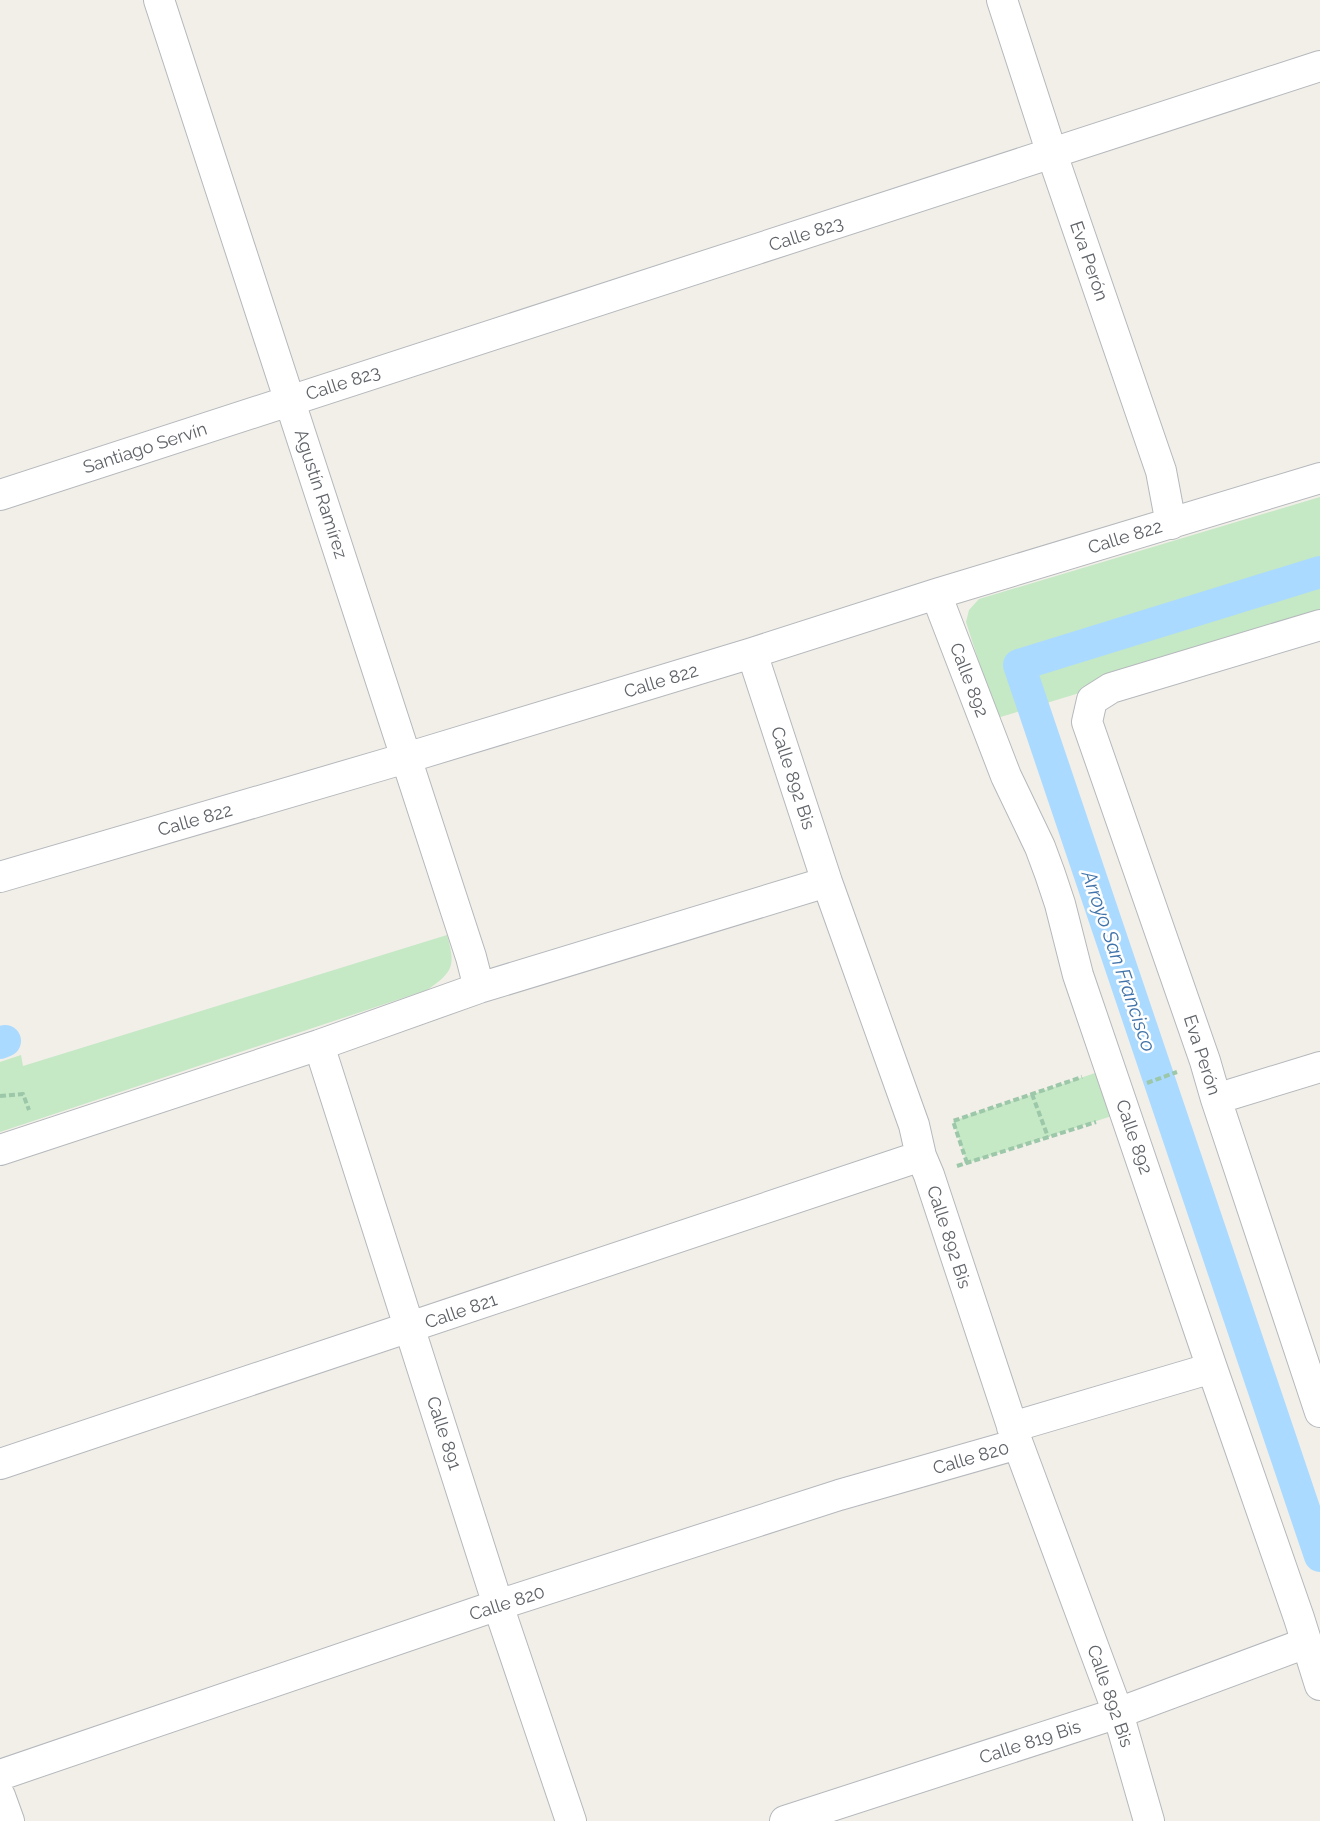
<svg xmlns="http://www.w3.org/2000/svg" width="1320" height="1821" font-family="Raleway,sans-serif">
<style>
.green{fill:#c5e8c5}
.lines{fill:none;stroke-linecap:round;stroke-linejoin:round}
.canal{stroke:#aadaff;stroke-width:32}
.street-casing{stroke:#b5b8bc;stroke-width:32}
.path{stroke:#9cc7a9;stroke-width:4;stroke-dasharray:6 3;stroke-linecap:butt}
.street{stroke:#fff;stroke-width:30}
.labels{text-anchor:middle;stroke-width:5;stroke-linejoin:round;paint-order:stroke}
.street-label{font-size:18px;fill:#5f6368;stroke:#fff}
.water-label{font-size:20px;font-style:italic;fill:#4174aa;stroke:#fff}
</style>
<rect width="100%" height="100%" fill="#f1efe8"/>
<path class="green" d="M 1320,497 L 1320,620 L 997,718 L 966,622 L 969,610 L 979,599 Z
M 447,935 C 456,966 453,972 427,990 L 0,1132 L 0,1062 L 21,1055 L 23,1066 Z
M 1104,1070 L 1118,1114 L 967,1163 L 953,1121 Z"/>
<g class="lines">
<path class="canal" d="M 1320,572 L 1019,665 L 1320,1556
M 0,1043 L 5,1041"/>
<g class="street-casing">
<path id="street" d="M 159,0 L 471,957 L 479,988
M 1002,0 L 1052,154 L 1161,471 L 1171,524
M 0,495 L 1320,66
M 936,594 L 1006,776 L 1040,847 L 1050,874 L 1060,904 L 1078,975 L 1212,1368 L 1299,1618 L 1320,1685
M 1320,625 L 1111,688 L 1092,700 L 1087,722 L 1205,1061 L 1216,1099 L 1320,1412
M 752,653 L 827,882 L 914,1125 L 921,1156 L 929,1175 L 1018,1444 L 1118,1713 L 1149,1821
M 0,877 L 406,758 L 752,653 L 936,594 L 1320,478
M 319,1045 L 498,1605 L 571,1821
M 1216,1099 L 1320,1067
M 0,1150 L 319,1045 L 479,988 L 827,882
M 1012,1427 L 1212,1368
M 0,1464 L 921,1156
M 0,1775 L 498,1605 L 839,1495 L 1018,1444
M 0,1796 L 9,1821
M 785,1821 L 1118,1713 L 1306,1643"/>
</g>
<path class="path" d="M 1147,1083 L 1177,1072
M 1032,1094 L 1048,1137
M 0,1096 L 23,1094 L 29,1110
M 967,1163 L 953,1121 L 1082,1077
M 957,1166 L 1096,1122"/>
<use href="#street" class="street"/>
</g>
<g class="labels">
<g class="street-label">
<text transform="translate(806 234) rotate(-18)" y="6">Calle 823</text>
<text transform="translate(1089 261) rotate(71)" y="6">Eva Perón</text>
<text transform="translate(343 383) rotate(-18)" y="6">Calle 823</text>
<text transform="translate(145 448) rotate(-18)" y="6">Santiago Servín</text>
<text transform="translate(321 494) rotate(72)" y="6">Agustín Ramírez</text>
<text transform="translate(1125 537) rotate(-17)" y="6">Calle 822</text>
<text transform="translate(969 680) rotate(69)" y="6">Calle 892</text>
<text transform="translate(661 681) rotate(-17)" y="6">Calle 822</text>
<text transform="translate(793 778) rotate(72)" y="6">Calle 892 Bis</text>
<text transform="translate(195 820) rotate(-16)" y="6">Calle 822</text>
<text transform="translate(1202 1055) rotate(72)" y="6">Eva Perón</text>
<text transform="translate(1134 1137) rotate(71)" y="6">Calle 892</text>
<text transform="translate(949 1237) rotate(72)" y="6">Calle 892 Bis</text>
<text transform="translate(461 1311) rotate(-19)" y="6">Calle 821</text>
<text transform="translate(444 1433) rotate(72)" y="6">Calle 891</text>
<text transform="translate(971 1458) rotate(-16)" y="6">Calle 820</text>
<text transform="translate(507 1603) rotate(-18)" y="6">Calle 820</text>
<text transform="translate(1110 1696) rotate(71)" y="6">Calle 892 Bis</text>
<text transform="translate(1030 1742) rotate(-18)" y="6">Calle 819 Bis</text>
</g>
<g class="water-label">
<text transform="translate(1119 961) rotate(71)" y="7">Arroyo San Francisco</text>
</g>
</g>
</svg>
